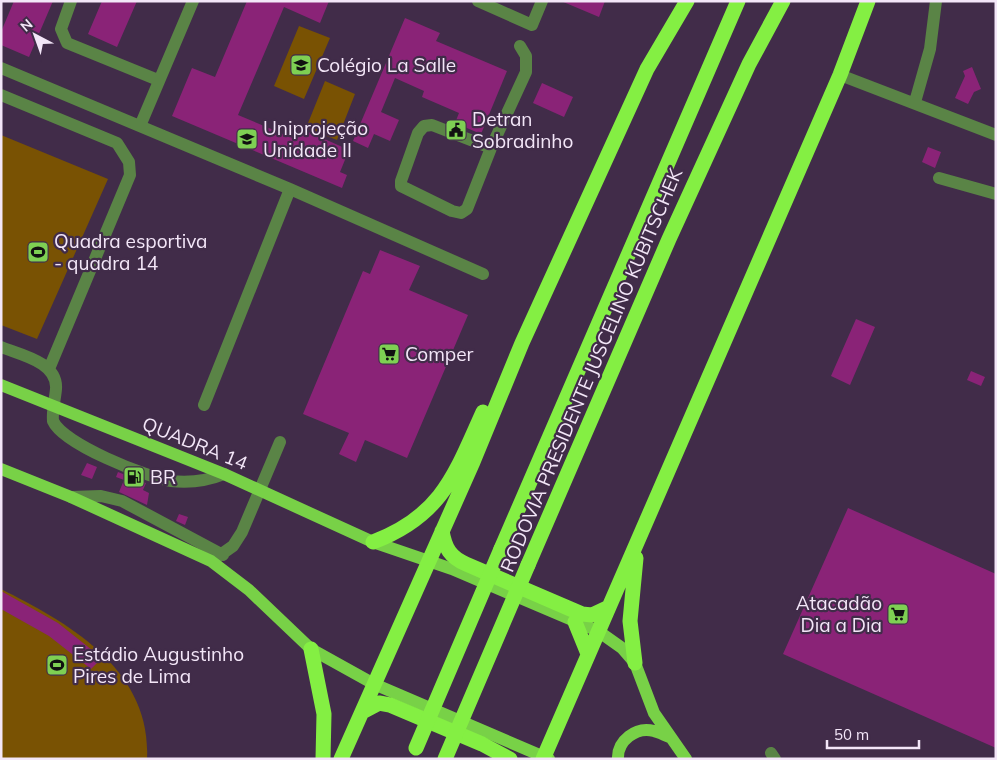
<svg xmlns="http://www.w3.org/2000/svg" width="997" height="760" font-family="Mulish,sans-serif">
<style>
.green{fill:#795203}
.building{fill:#8a2377}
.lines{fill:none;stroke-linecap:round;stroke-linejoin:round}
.minor{stroke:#5a8446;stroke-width:12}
.major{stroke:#78d147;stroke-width:12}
.highway{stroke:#84ef43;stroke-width:15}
.highway-bridge{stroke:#84ef43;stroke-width:15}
.labels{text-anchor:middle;stroke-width:4.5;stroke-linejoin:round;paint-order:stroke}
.poi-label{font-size:19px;fill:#f3e6f8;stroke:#412c49;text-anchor:start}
.street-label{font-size:19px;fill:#f3e6f8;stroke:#412c49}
</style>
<rect width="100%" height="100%" fill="#412c49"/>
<path class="green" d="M 299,26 L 330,38 L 304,99 L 274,86 Z
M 325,81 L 355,94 L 337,140 L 306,128 Z
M 1,135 L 108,179 L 37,339 L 1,325 Z
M 1,589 C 69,623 152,670 147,759 L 1,759 Z"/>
<path class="building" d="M 14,1 L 53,1 L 29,57 L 1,45 L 1,32 Z
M 102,1 L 137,1 L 117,47 L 88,34 Z
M 247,1 L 329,1 L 320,23 L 284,7 L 238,115 L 295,139 L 300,128 L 349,150 L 340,172 L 347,175 L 342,188 L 172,116 L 192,68 L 215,77 Z
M 561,1 L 605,1 L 599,17 Z
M 405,18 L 440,33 L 436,41 L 507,71 L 481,134 L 455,123 L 459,113 L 422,97 L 424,91 L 395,78 L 381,112 L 399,120 L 390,141 L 374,134 L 368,148 L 353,141 Z
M 972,67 L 981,89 L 974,92 L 968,104 L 955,98 L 965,76 L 963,71 Z
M 542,83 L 573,97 L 564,117 L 533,103 Z
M 928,147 L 941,152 L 935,168 L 922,162 Z
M 380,250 L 420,266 L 409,290 L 468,315 L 407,458 L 365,440 L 356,462 L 339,454 L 349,433 L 303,414 L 363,271 L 370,274 Z
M 856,319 L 875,327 L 850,385 L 831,376 Z
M 971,371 L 985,377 L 981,386 L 967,380 Z
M 87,463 L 97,467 L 92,479 L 81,475 Z
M 118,472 L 146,483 L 143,490 L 149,493 L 147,505 L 119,492 L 124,480 L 116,477 Z
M 848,508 L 996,574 L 996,748 L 783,654 Z
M 179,514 L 188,517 L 185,525 L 176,521 Z
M 1,591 L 58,623 L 102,658 L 91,669 L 49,636 L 1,609 Z"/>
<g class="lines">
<path class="minor" d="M 71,1 L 61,29 L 67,43 L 158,80
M 478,1 L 532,25 L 542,1
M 1,68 L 290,189 L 483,274
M 840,75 L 996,135
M 1,95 L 117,143 L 129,162 L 130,175 L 49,369
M 915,102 L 930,49 L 936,1
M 140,126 L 193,1
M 491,148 L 432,125 L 424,126 L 418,133 L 401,181 L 401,186 L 452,211 L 461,213 L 467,209 L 491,148 L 526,72 L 526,56 L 520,46
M 939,178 L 996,194
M 1,347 C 21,355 58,362 56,389 C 55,400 52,410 53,421 C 63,444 146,477 171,481 C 190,483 207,481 224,474
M 204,405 L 290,189
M 71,497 L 101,496 L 122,501 L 223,555
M 216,558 L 233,546 L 242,532 L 280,442
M 771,753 L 775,759"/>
<path class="major" d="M 1,385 L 224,474 L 373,542 L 452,569 L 598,631 L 622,648 L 635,663 L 654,713 L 686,759
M 1,469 L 71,497 L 211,561 L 249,590 L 311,649 L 374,684 L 549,759
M 618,759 C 617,741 636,726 654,731 C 659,732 665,735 669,737"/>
<path class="highway" d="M 442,531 C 445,548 450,557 466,564 L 582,614 L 592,615 L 609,607
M 373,542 C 442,516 455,474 483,412
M 501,549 L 738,1
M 528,565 L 669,239 L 749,64 L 783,1
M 575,622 L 588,654
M 311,649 L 324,714 L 323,759
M 635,663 L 630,621 L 636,558
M 362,712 L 379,703 L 390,705 L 482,744 L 510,759
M 341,759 L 473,462 L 522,343 L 647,69 L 687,1
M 543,759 L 840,75 L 868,1"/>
<path class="highway-bridge" d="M 416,748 L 501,549
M 445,759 L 528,565"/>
</g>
<defs>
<g id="school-square" transform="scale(1.125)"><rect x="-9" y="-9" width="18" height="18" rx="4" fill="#7ed053" stroke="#412c49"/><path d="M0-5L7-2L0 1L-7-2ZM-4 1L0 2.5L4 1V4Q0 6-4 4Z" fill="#111"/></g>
<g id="civic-square" transform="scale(1.125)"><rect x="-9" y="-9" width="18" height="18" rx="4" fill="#7ed053" stroke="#412c49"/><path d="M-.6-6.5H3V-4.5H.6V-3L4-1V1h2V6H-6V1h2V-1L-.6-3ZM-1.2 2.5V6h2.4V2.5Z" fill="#111"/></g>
<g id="university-square" transform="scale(1.125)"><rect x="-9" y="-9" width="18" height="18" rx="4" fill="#7ed053" stroke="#412c49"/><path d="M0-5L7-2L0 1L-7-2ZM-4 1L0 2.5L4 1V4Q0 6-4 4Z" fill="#111"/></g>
<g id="stadium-square" transform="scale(1.125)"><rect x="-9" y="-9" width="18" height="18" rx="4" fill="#7ed053" stroke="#412c49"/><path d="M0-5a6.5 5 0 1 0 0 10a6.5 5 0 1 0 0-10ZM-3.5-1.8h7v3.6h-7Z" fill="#111"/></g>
<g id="supermarket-square" transform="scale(1.125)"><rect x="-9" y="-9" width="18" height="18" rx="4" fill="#7ed053" stroke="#412c49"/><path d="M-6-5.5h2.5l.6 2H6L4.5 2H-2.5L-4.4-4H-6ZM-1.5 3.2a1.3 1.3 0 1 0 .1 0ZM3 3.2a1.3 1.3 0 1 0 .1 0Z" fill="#111"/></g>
<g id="fuel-square" transform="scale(1.125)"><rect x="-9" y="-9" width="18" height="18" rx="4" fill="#7ed053" stroke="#412c49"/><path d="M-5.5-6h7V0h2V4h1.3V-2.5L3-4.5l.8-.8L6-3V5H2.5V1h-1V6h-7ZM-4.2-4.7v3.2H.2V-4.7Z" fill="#111"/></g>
</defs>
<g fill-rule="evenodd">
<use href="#school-square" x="301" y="65"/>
<use href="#civic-square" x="456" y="130"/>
<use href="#university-square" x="247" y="139"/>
<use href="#stadium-square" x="38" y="252"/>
<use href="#supermarket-square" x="389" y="354"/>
<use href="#fuel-square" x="134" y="477"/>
<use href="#supermarket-square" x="898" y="614"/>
<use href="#stadium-square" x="57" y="665"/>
</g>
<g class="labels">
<g class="poi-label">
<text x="317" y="72">Colégio La Salle</text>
<text x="472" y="126">Detran<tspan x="472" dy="22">Sobradinho</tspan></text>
<text x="263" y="135">Uniprojeção<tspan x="263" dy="22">Unidade II</tspan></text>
<text x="54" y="248">Quadra esportiva<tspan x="54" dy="22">- quadra 14</tspan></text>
<text x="405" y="361">Comper</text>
<text x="150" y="484">BR</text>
<text x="882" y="610" text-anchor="end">Atacadão<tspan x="882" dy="22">Dia a Dia</tspan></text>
<text x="73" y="661">Estádio Augustinho<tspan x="73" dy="22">Pires de Lima</tspan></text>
</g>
<g class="street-label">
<text transform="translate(591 370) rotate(-67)" y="7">RODOVIA PRESIDENTE JUSCELINO KUBITSCHEK</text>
<text transform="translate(195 443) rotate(22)" y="7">QUADRA 14</text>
</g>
</g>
<rect width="997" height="760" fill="none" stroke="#f3e6f8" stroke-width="5"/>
<g transform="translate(35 35) rotate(319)" stroke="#412c49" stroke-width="4" paint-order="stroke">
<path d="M0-4L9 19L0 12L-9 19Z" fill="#f3e6f8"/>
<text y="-8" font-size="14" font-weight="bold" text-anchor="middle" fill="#f3e6f8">N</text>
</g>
<path d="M827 740v8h92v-8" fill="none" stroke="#f3e6f8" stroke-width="2.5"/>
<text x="834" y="740" font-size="15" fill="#f3e6f8" stroke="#412c49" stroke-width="4" paint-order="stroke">50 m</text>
</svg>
